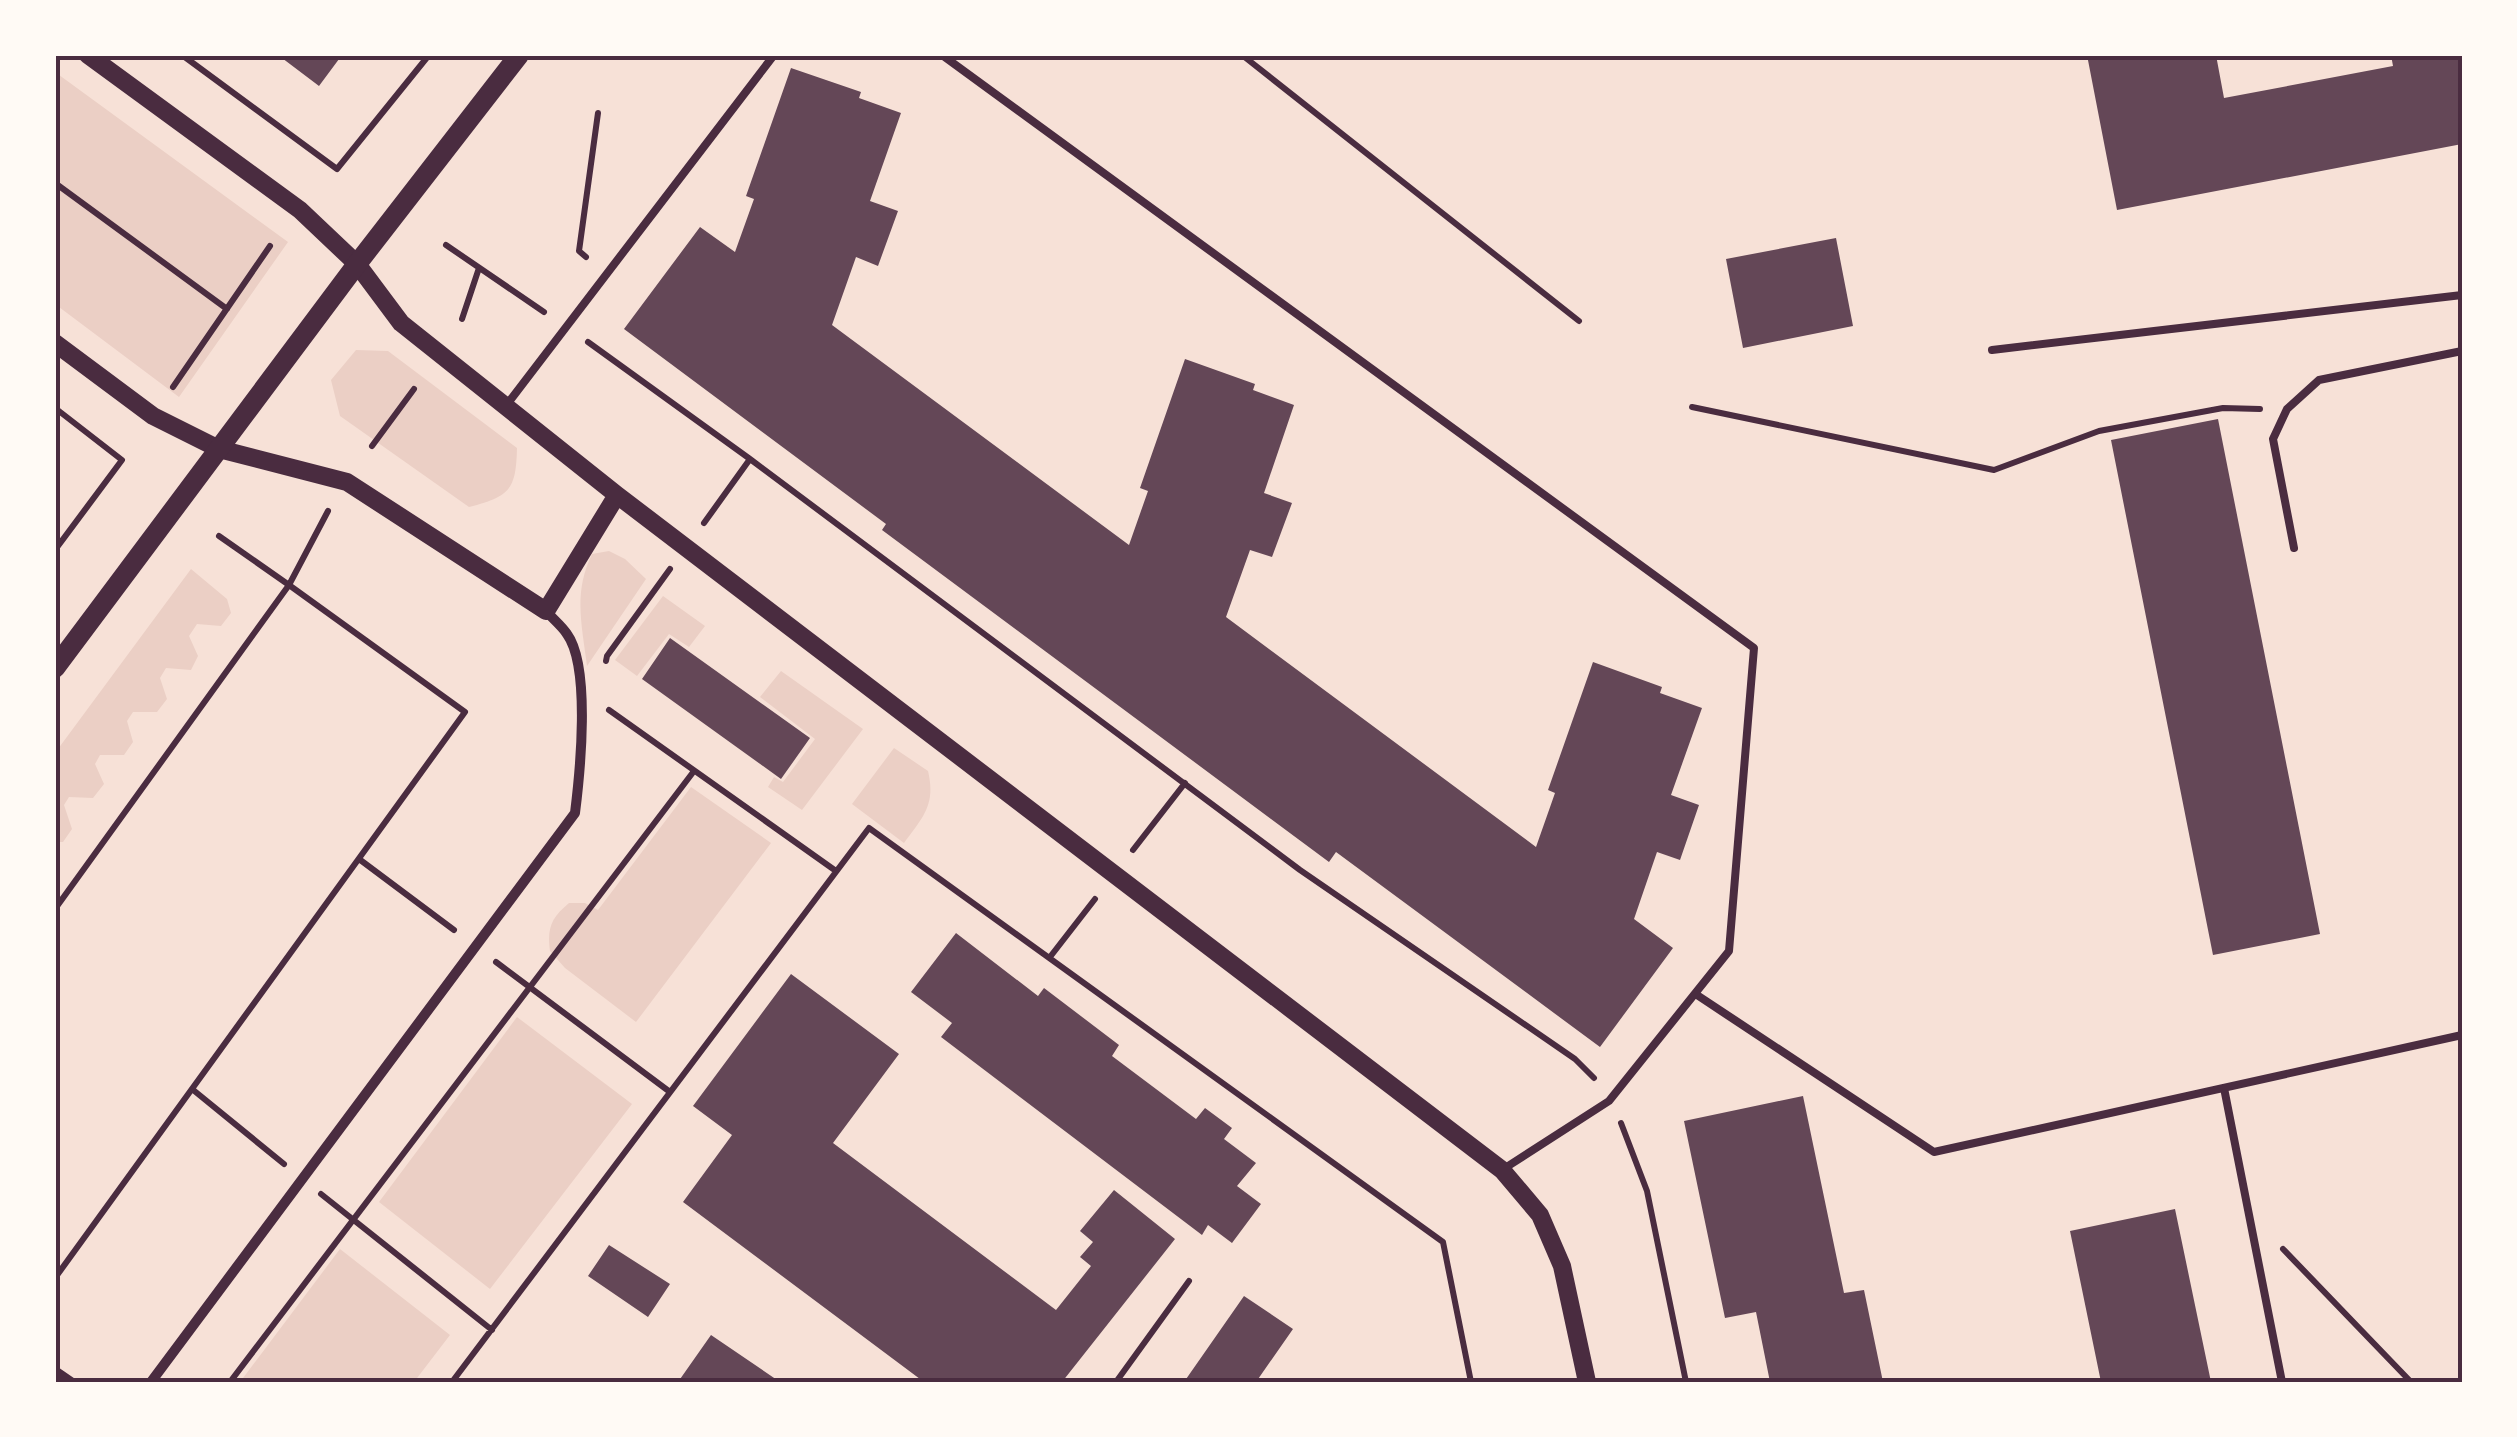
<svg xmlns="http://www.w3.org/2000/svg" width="2517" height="1437" font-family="'Fira Sans',sans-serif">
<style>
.green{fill:#ebcfc5}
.building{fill:#644757}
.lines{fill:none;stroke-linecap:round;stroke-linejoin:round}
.path{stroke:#4a2c40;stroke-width:6}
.service{stroke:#4a2c40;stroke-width:8}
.minor{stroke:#4a2c40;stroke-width:10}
.tertiary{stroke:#4a2c40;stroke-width:18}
.secondary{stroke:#4a2c40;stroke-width:20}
.neatline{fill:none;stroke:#4a2c40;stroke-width:4}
</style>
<rect width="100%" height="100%" fill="#f7e1d7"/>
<path class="green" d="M 55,72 L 288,242 L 179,397 L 55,304 Z
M 356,350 L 388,351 L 517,448 C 516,490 510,496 469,507 L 340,416 L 331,380 Z
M 609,551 L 625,559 L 646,579 L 587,666 C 582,625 573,593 592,554 Z
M 191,569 L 227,599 L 231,613 L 221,626 L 197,624 L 189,636 L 198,656 L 191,670 L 166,668 L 160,678 L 167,699 L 157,712 L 133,712 L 127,721 L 133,742 L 124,755 L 100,755 L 95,764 L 104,784 L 93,798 L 69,797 L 64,805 L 72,829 L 63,842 L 55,842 L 55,753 Z
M 663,596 L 705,626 L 689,647 L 669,634 L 637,676 L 615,660 Z
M 781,671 L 863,729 L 802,810 L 768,787 L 774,777 L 783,782 L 815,739 L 760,697 Z
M 894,748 L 928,771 C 936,805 923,817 904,843 L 852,804 Z
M 691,787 L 771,843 L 636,1022 L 565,968 L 550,951 C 547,928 551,918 569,903 L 585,903 L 598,910 Z
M 517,1017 L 632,1104 L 490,1289 L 379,1202 Z
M 340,1249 L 450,1335 L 414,1382 L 240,1382 Z"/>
<path class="building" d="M 278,55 L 342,55 L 319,86 Z
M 2087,55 L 2216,55 L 2224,98 L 2393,66 L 2391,55 L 2462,55 L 2462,144 L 2117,210 Z
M 791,68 L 861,92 L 859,98 L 901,113 L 870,201 L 898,211 L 878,266 L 856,257 L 832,325 L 1129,545 L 1148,491 L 1140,488 L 1185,359 L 1255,384 L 1253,390 L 1294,405 L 1264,493 L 1292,503 L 1272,557 L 1250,550 L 1226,617 L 1536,847 L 1555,793 L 1548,790 L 1593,662 L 1662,687 L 1660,693 L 1702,708 L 1671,795 L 1699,805 L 1680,860 L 1657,852 L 1634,919 L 1673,948 L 1600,1047 L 1336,852 L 1329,862 L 882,530 L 886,524 L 624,329 L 700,227 L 735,252 L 754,199 L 746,196 Z
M 1836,238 L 1853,326 L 1743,348 L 1726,259 Z
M 2218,419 L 2320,934 L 2213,955 L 2111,440 Z
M 670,638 L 810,738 L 781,779 L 642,679 Z
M 956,933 L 1038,996 L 1044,988 L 1119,1045 L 1112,1056 L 1196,1119 L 1205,1108 L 1232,1128 L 1224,1139 L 1256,1163 L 1237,1186 L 1261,1204 L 1232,1243 L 1208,1225 L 1202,1235 L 941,1037 L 952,1023 L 911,992 Z
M 791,974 L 899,1054 L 833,1143 L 1056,1310 L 1091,1266 L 1080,1257 L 1093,1242 L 1080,1231 L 1114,1190 L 1175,1239 L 1062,1382 L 924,1382 L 683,1202 L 732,1135 L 693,1106 Z
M 1803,1096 L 1844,1293 L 1864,1290 L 1883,1382 L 1770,1382 L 1756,1312 L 1725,1318 L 1684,1121 Z
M 2175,1209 L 2211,1382 L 2101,1382 L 2070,1231 Z
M 609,1245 L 670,1284 L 648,1317 L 588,1276 Z
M 1244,1296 L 1293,1329 L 1256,1382 L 1184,1382 Z
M 711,1335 L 780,1382 L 678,1382 Z"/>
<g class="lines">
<path class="path" d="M 182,55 L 337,169 L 429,55
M 1242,55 L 1579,321
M 55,183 L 227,309
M 446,245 L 544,312
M 586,257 L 579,251 L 598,113
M 462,319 L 479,268
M 588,342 L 750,459 L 1300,870 L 1575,1059 L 1594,1078
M 173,387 L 270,246
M 1692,407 L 1994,470 L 2099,431 L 2223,408 L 2260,409
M 55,408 L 122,460 L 55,550
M 372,446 L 414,389
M 704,523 L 750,459
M 219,536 L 289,585 L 328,511
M 606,661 L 607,656 L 670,569
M 609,710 L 836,871
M 1133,850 L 1185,783
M 359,859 L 454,930
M 55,909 L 289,585 L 465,712 L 55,1278
M 1050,957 L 1095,899
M 496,962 L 670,1092
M 192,1089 L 284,1164
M 1621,1123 L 1647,1191 L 1686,1382
M 321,1194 L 492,1330
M 2283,1249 L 2411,1382
M 230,1382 L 694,771
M 452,1382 L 869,828 L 1443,1242 L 1471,1382
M 1116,1382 L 1189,1281"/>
<path class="service" d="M 942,55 L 1754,648 L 1729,951 L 1609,1101 L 1505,1168
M 1992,350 L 2462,295
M 505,407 L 774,55
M 2294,548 L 2273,439 L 2287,409 L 2319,380 L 2462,351
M 1697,995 L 1934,1152 L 2462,1035
M 2224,1088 L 2282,1382"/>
<path class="minor" d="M 55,1371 L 71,1382
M 151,1382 L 575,813 C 580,773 591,667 567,634 C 562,626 553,619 546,611"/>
<path class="tertiary" d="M 88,55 L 300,210 L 357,264 L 401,323 L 617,495 L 1502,1170 L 1540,1215 L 1562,1266 L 1587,1382
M 55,343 L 153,416 L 219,449 L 347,482 L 546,611 L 617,495"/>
<path class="secondary" d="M 55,668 L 357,264 L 519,55"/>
</g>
<rect width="2517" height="1437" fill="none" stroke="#fffaf5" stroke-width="115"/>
<rect x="58" y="58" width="2402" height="1322" class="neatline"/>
</svg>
